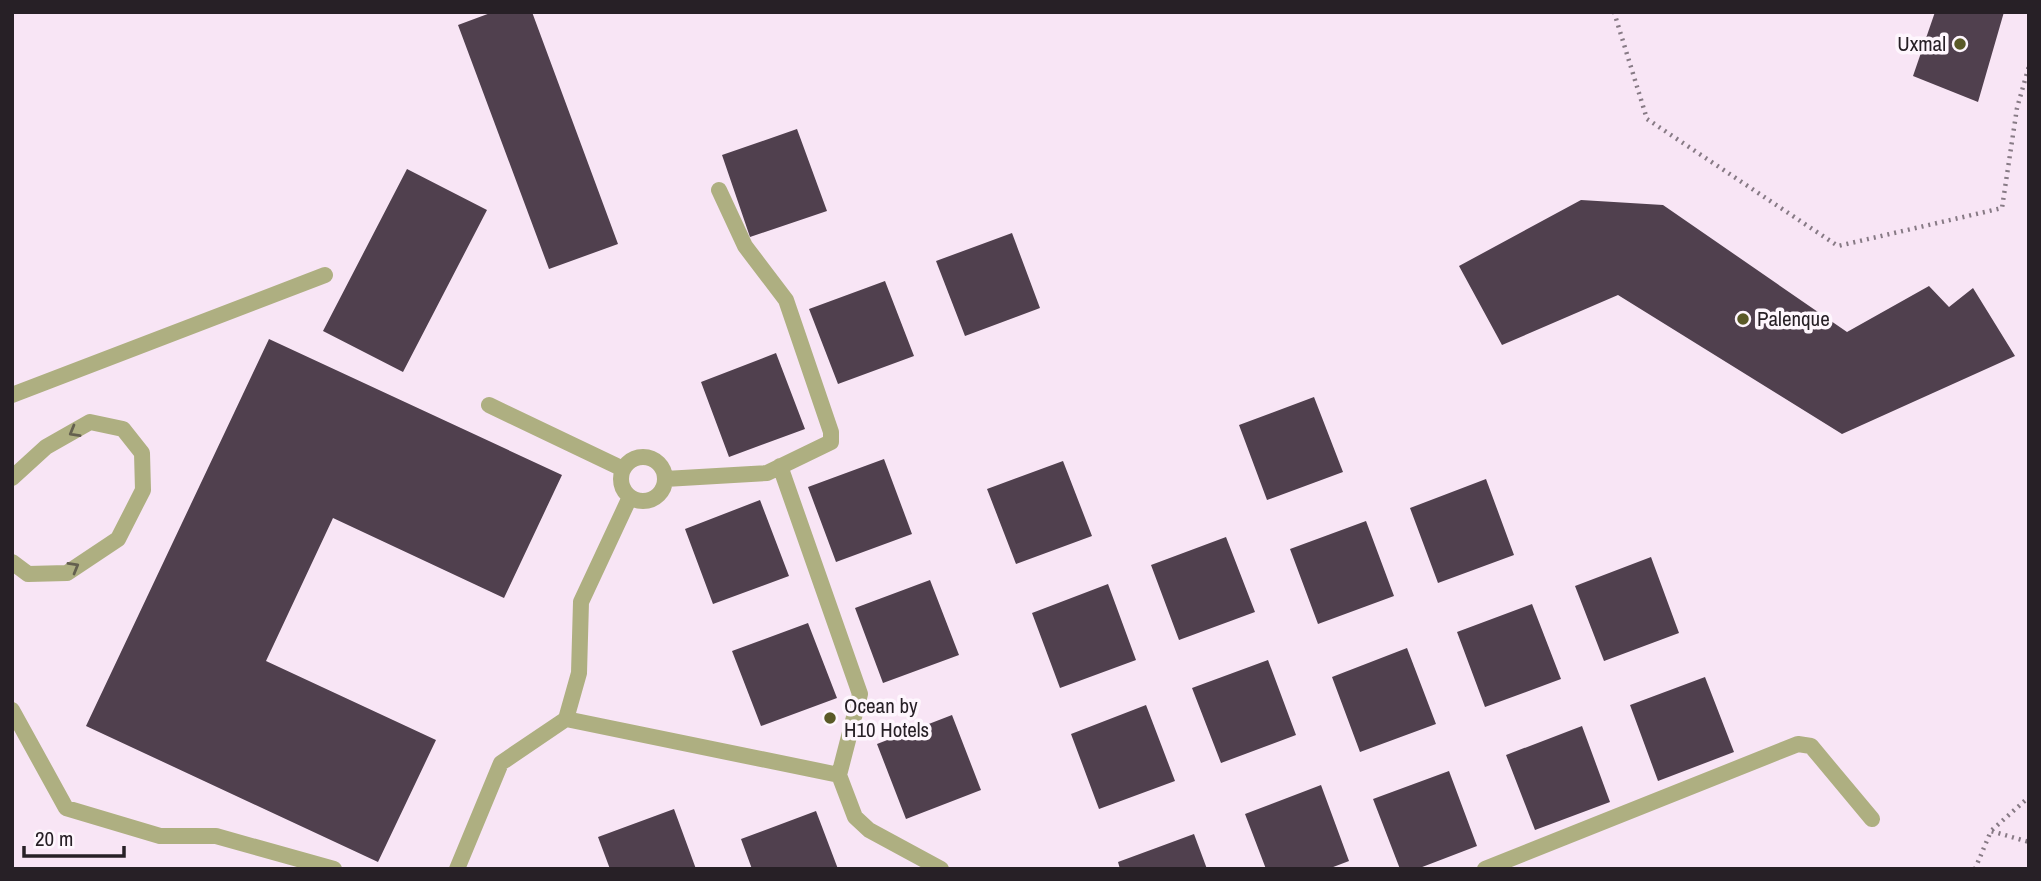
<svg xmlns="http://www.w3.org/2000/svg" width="2041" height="881" font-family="'Archivo Narrow',sans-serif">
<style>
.building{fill:#50404e}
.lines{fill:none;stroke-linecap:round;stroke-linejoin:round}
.path{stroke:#877a85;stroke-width:4.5;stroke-dasharray:2 5;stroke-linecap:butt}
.lane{stroke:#aeaf81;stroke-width:16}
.oneway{stroke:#64604f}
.poi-dot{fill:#5a5a27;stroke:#fef6fd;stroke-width:2.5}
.labels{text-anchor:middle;stroke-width:7;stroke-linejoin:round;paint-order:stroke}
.poi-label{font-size:21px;fill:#272026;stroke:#fef6fd;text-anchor:start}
</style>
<rect width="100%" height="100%" fill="#f8e5f5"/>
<path class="building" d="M 493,12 L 532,12 L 618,244 L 549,269 L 458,25 Z
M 1935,12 L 2004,12 L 1978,102 L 1913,76 Z
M 797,129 L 827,211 L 750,237 L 722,155 Z
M 407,169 L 487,210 L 403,372 L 323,331 Z
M 1581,200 L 1663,205 L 1847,332 L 1929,286 L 1949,307 L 1973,288 L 2015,356 L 1842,434 L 1618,295 L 1502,345 L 1459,266 Z
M 1012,233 L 1040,308 L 965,336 L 936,261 Z
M 885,281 L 914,356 L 838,384 L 809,309 Z
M 269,339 L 562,475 L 504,598 L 333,518 L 266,661 L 436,740 L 378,862 L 86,726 Z
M 776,353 L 805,429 L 729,457 L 701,382 Z
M 1314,397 L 1343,472 L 1267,500 L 1239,425 Z
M 884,459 L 912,534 L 836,562 L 808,487 Z
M 1063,461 L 1092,536 L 1016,564 L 987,489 Z
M 1486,479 L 1514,555 L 1438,583 L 1410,508 Z
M 760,500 L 789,576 L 713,604 L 685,529 Z
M 1366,521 L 1394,596 L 1318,624 L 1290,549 Z
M 1226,537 L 1255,612 L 1179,640 L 1151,565 Z
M 1651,557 L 1679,633 L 1604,661 L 1575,586 Z
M 930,580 L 959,655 L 883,683 L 855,608 Z
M 1108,584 L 1136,660 L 1060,688 L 1032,613 Z
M 1532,604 L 1561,679 L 1485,707 L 1457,632 Z
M 808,623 L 837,698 L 761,726 L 732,651 Z
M 1407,648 L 1436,724 L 1360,752 L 1332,677 Z
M 1268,660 L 1296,735 L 1221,763 L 1192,688 Z
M 1705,677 L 1734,752 L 1658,781 L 1630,705 Z
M 1146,705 L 1175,781 L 1099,809 L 1071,734 Z
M 952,715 L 981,790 L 906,819 L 877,744 Z
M 1582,726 L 1610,802 L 1535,830 L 1506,755 Z
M 1449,771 L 1477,846 L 1417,869 L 1400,869 L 1373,799 Z
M 1321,785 L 1349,861 L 1328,869 L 1266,869 L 1245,814 Z
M 674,809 L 696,869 L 610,869 L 598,837 Z
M 816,811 L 838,869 L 752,869 L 741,839 Z
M 1194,834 L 1207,869 L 1120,869 L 1118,862 Z"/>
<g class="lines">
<path class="path" d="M 1614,12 L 1647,119 L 1838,246 L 2002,208 L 2017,108 L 2029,66
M 1992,830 L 2029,797
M 1975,869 L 1991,831 L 2029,842"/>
<path class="lane" d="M 12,395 L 325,275
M 489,405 L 623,469
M621 479a22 22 0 1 1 44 0a22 22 0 1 1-44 0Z
M 12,478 L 46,447 L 90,422 L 123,429 L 142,453 L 143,490 L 118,539 L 67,573 L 28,574 L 12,562
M 665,479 L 767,473 L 831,442 L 831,432 L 786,300 L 745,246 L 719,190
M 12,710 L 66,808 L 160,836 L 216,836 L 334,869
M 566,719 L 839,775 L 860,694 L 780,466
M 839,775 L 855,817 L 869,830 L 941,869
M 457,869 L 501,763 L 566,719 L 579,673 L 581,602 L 630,497
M 1485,869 L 1798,744 L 1811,746 L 1872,819"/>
</g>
<defs><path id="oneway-chevron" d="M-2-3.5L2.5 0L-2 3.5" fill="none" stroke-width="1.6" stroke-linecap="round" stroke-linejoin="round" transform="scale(1.75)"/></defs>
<g class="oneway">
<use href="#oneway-chevron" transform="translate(74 432) rotate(150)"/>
<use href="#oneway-chevron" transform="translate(74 567) rotate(-30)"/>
</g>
<g class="poi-dot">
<circle cx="1960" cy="44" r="7"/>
<circle cx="1743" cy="319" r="7"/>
<circle cx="830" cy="718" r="7"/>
</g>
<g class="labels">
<g class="poi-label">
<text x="1946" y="51" text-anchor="end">Uxmal</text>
<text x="1757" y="326">Palenque</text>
<text x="844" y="713">Ocean by<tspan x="844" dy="24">H10 Hotels</tspan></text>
</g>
</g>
<rect width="2041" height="881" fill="none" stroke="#272026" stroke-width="28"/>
<path d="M24 846v10h100v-10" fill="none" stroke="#272026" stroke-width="3.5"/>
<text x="35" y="846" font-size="21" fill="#272026" stroke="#fef6fd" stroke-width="5" paint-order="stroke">20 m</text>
</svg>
